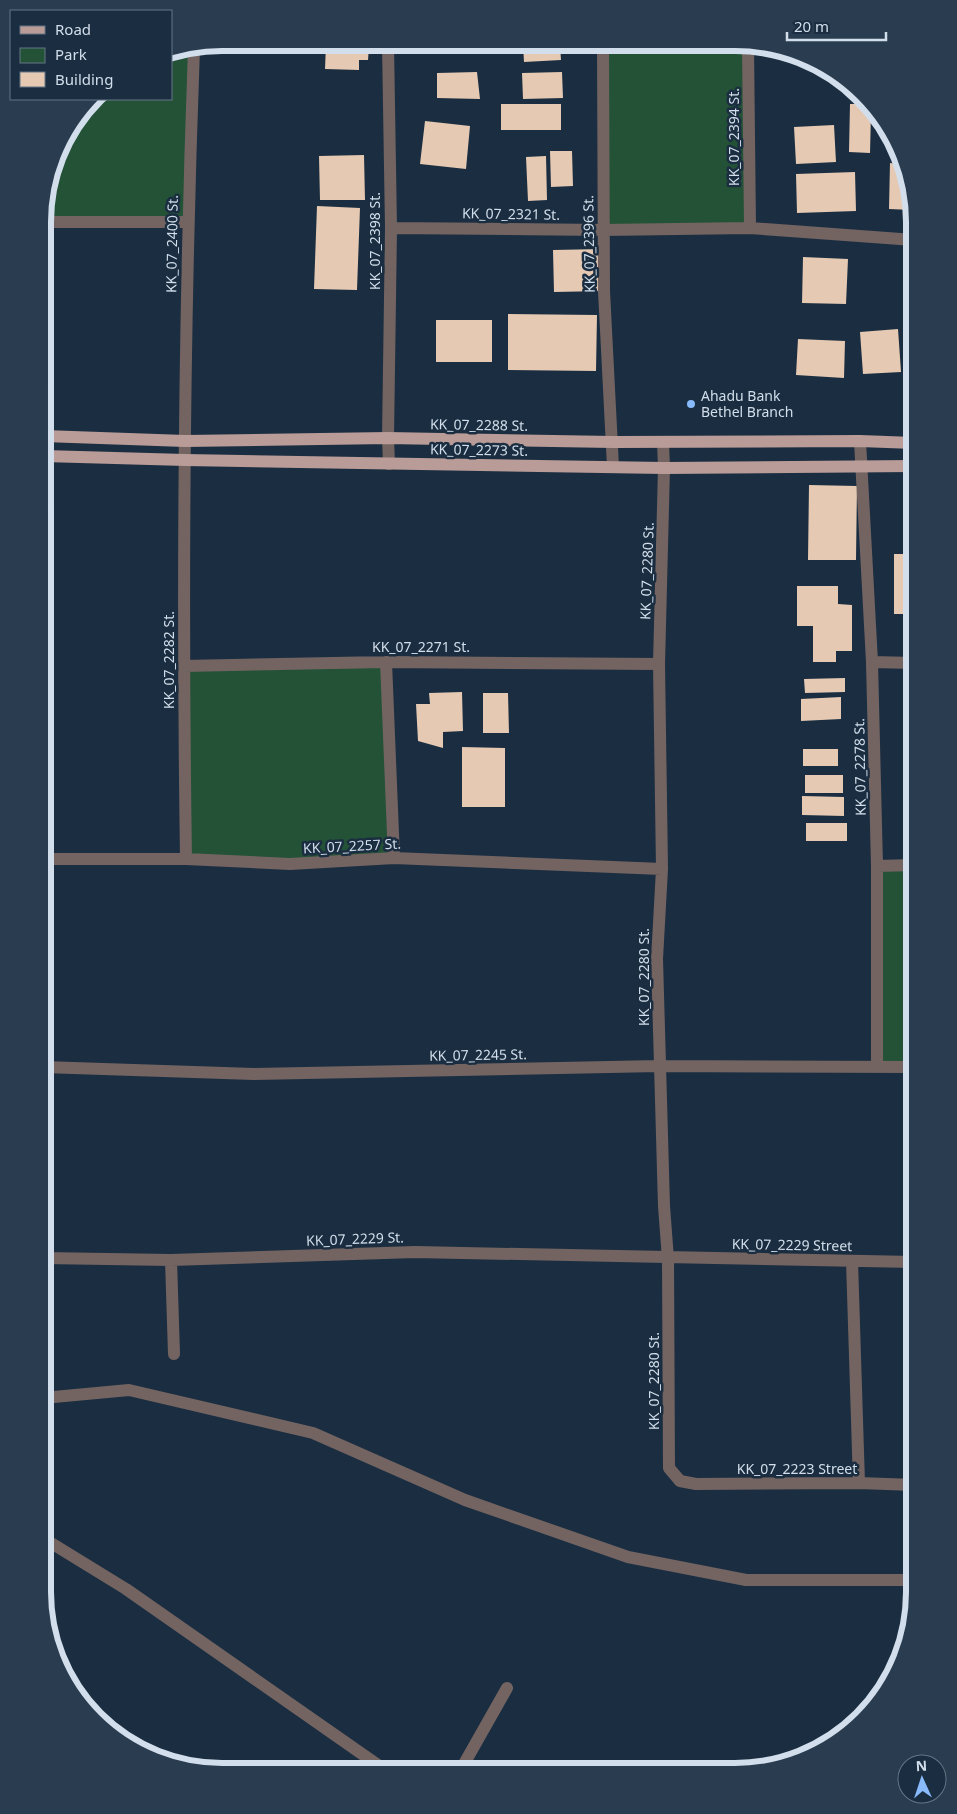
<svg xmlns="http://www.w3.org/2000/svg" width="957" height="1814" font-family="'Noto Sans',sans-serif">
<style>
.green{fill:#235237}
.building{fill:#e5c9b3}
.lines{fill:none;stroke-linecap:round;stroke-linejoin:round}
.minor{stroke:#736462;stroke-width:12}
.primary{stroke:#b99b97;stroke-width:12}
.poi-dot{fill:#88bafc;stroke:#1b2e41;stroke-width:2}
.labels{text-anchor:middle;stroke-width:5;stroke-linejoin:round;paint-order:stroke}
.street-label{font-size:14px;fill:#d2deeb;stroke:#1b2e41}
.poi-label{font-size:14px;fill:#d2deeb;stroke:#1b2e41;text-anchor:start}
.rim{fill:none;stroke:#d2deeb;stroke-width:6}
</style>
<rect width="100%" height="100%" fill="#1b2e41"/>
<path class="green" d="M 603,45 L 748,46 L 750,228 L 603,230 Z
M 194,48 L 187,222 L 44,222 L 44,199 L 61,142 L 95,99 L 171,99 L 171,53 Z
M 386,662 L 394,858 L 186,859 L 183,666 Z
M 914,865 L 914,1067 L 877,1067 L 877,866 Z"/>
<path class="building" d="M 326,44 L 369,46 L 368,60 L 359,60 L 359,70 L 325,69 Z
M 443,44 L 478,44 L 478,49 L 443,51 Z
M 523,44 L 560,45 L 561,60 L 524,62 Z
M 799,60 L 810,66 L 799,66 Z
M 477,72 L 480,99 L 437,98 L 437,73 Z
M 562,72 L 563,98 L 523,99 L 522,73 Z
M 501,104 L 561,104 L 561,130 L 501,130 Z
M 850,104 L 864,104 L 871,113 L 870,153 L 849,152 Z
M 425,121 L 470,126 L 466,169 L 420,164 Z
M 834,125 L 836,162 L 796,164 L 794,127 Z
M 550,151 L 572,151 L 573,186 L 551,187 Z
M 364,155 L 365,200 L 320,200 L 319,156 Z
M 546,156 L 547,200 L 528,201 L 526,157 Z
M 890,163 L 905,165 L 912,210 L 889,209 Z
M 855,172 L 856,211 L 797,213 L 796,174 Z
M 317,206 L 360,208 L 357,290 L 314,289 Z
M 603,249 L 604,291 L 554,292 L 553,250 Z
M 803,257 L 848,259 L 846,304 L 802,303 Z
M 508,314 L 597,315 L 596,371 L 508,370 Z
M 907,316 L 914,316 L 914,383 L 905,383 Z
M 436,320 L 492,320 L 492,362 L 436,362 Z
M 898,329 L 901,372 L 863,374 L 860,332 Z
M 798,339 L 845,341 L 844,378 L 796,375 Z
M 809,485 L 857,486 L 856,560 L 808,560 Z
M 894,554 L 914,554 L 914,614 L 894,614 Z
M 797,586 L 838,586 L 838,604 L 852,605 L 852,651 L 836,651 L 836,662 L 813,662 L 813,626 L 797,626 Z
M 845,678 L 845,692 L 805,693 L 804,679 Z
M 907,690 L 914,690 L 914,737 L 907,737 Z
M 462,692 L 463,731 L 443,732 L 443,748 L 418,741 L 416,704 L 430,704 L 429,693 Z
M 483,693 L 508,693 L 509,733 L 483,733 Z
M 841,697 L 841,719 L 801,721 L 801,699 Z
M 462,747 L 505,748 L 505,807 L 462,807 Z
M 803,749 L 838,749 L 838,766 L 803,766 Z
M 907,749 L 914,749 L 914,802 L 903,801 Z
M 805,775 L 843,775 L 843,793 L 805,793 Z
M 802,796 L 844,797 L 844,816 L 802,815 Z
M 806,823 L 847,823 L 847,841 L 806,841 Z"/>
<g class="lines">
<path class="minor" d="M 388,44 L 391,228 L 388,438 L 389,464
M 603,45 L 604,291 L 613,467
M 748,46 L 750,228
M 44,222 L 187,222
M 391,228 L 603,230 L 750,228 L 914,240
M 860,441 L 872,662 L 877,866 L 877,1067
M 663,442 L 664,468 L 659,664 L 662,869 L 657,959 L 664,1206 L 668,1259 L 669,1468 L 680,1481 L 696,1484 L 859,1483 L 914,1485
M 386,662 L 394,858
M 872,662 L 914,663
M 183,666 L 386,662 L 659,664
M 43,859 L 186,859 L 290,864 L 394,858 L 662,869
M 186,859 C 182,588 184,318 194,48
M 877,866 L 914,865
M 43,1067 L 254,1074 L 659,1066 L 914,1067
M 43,1258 L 171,1260 L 415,1252 L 914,1262
M 171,1260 L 174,1354
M 852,1261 L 859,1483
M 43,1398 L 129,1390 L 313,1433 L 465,1500 L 628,1557 L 746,1580 L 914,1580
M 43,1538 L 126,1589 L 385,1770
M 460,1771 L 507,1688"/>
<path class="primary" d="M 44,436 L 185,441 L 388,438 L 613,442 L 860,441 L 914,443
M 44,456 L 185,460 L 664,468 L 914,466"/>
</g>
<circle class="poi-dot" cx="691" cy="404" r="5"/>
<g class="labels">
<g class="street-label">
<text transform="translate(734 137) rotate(-90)" y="5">KK_07_2394 St.</text>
<text transform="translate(511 214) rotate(1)" y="5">KK_07_2321 St.</text>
<text transform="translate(375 241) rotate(-90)" y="5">KK_07_2398 St.</text>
<text transform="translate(172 244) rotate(-89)" y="5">KK_07_2400 St.</text>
<text transform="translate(589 244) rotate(-91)" y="5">KK_07_2396 St.</text>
<text transform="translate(479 425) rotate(1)" y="5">KK_07_2288 St.</text>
<text transform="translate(479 450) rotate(1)" y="5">KK_07_2273 St.</text>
<text transform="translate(647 571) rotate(-88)" y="5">KK_07_2280 St.</text>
<text x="421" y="652">KK_07_2271 St.</text>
<text transform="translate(169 660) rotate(-90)" y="5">KK_07_2282 St.</text>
<text transform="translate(860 767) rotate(-91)" y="5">KK_07_2278 St.</text>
<text transform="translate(352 846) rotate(-3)" y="5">KK_07_2257 St.</text>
<text transform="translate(644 977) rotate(-90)" y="5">KK_07_2280 St.</text>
<text transform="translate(478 1055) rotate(-1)" y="5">KK_07_2245 St.</text>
<text transform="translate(355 1239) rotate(-2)" y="5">KK_07_2229 St.</text>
<text transform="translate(792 1245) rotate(1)" y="5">KK_07_2229 Street</text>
<text transform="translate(654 1381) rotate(-90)" y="5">KK_07_2280 St.</text>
<text x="797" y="1474">KK_07_2223 Street</text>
</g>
<g class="poi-label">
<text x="701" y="401">Ahadu Bank<tspan x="701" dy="16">Bethel Branch</tspan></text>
</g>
</g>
<path d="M0 0H957V1814H0ZM222 51H735A171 171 0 0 1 906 222V1592A171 171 0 0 1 735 1763H222A171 171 0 0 1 51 1592V222A171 171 0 0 1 222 51Z" fill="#2a3c4f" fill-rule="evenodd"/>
<path class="rim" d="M222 51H735A171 171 0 0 1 906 222V1592A171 171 0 0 1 735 1763H222A171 171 0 0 1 51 1592V222A171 171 0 0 1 222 51Z"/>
<rect x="10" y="10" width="162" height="90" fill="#1b2e41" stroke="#647485"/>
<rect x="20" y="26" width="25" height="8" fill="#b99b97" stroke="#647485"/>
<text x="55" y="35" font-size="15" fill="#d2deeb">Road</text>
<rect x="20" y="48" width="25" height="15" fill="#235237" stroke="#647485"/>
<text x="55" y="60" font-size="15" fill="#d2deeb">Park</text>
<rect x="20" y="72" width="25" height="15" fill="#e5c9b3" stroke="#647485"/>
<text x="55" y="85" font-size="15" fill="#d2deeb">Building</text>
<g transform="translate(922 1779) rotate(357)"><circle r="24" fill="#1b2e41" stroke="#647485"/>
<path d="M0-4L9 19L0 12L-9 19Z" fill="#88bafc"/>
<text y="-8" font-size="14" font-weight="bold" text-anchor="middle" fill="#d2deeb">N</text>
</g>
<path d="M787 32v8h99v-8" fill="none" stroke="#d2deeb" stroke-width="2.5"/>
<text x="794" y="32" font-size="15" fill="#d2deeb" stroke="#1b2e41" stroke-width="4" paint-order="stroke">20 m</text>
</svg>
